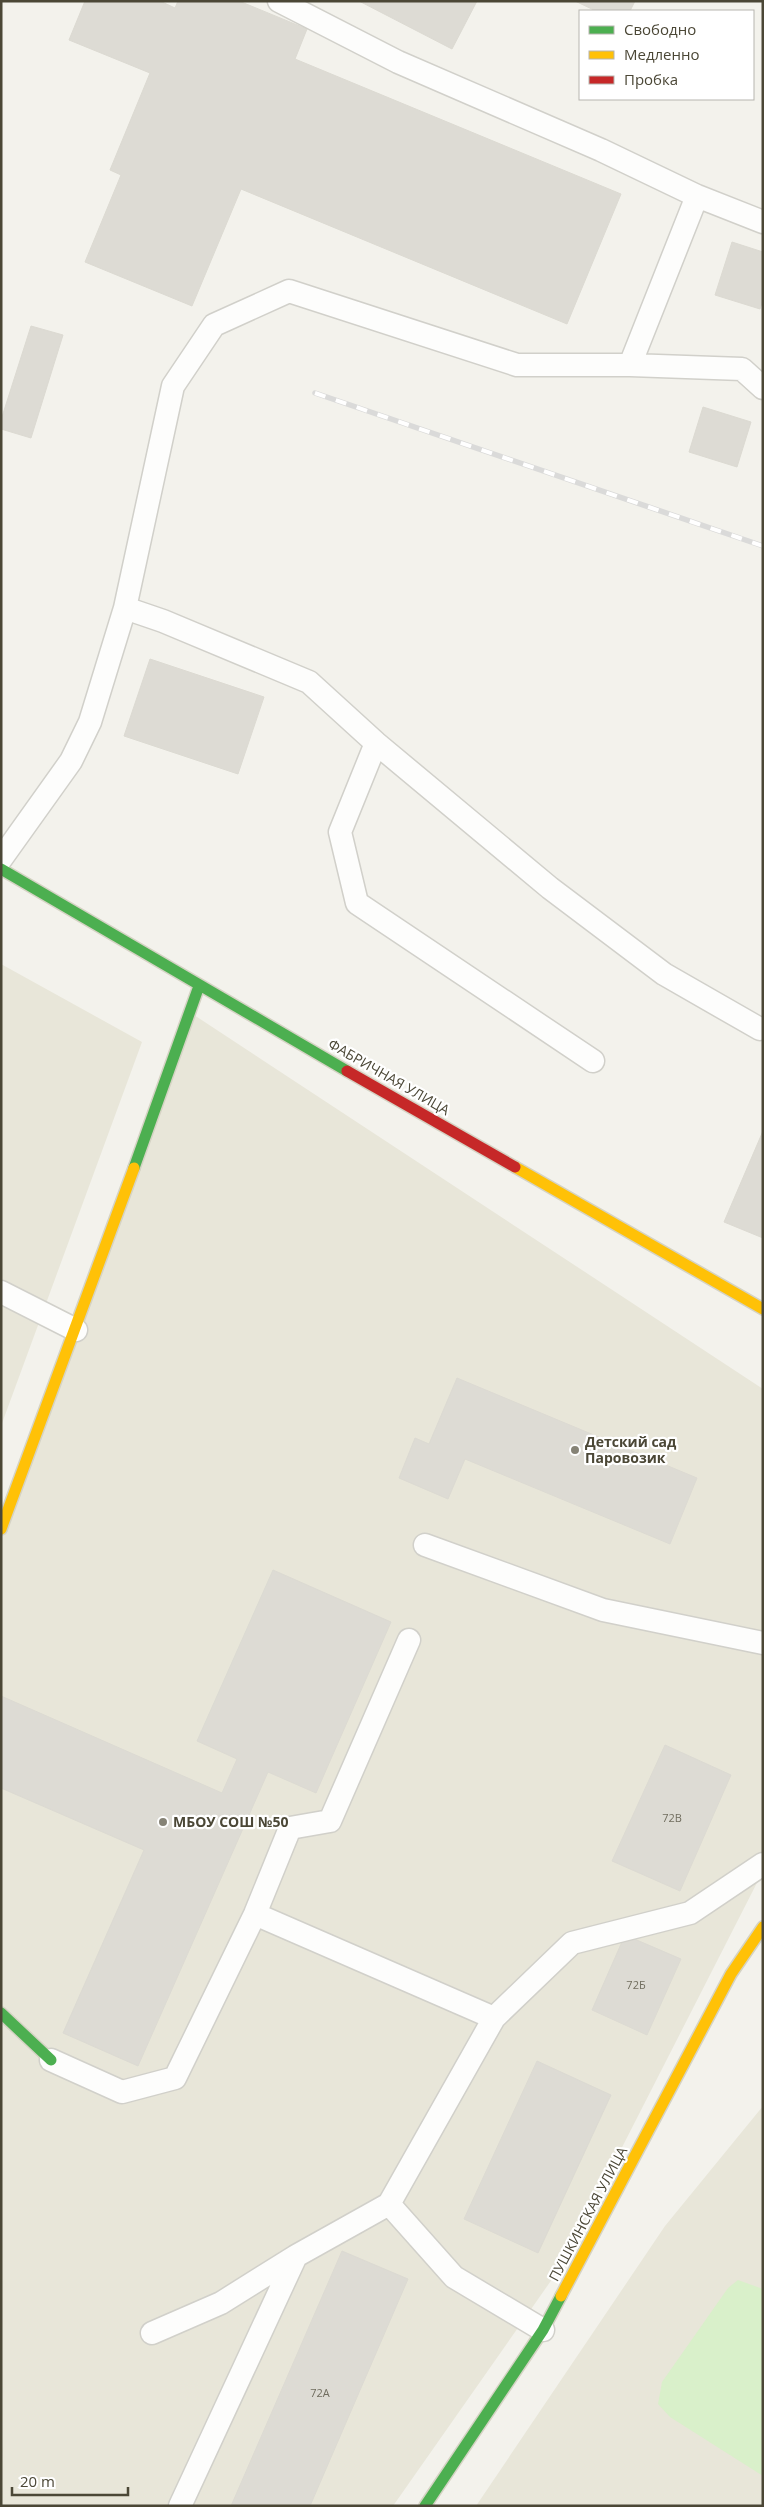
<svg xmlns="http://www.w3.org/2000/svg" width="764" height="2507" font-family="'Open Sans',sans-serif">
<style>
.residential{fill:#e8e6d9}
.green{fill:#d9f0ca}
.building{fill:#dddbd4;stroke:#dcdad2}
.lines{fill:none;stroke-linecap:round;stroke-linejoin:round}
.lane-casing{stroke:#d1d0ca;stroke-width:25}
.fast-casing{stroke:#d5d3c4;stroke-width:14}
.slow-casing{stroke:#d5d3c4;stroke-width:14}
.jam-casing{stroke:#d5d3c4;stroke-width:14}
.lane{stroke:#fdfdfc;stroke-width:22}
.fast{stroke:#4caf50;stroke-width:11}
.slow{stroke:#ffc107;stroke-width:11}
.jam{stroke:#c62828;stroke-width:11}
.rail-casing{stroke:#dadad9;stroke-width:5.5}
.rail{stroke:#fff;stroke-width:4;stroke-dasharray:11;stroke-linecap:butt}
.poi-dot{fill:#868376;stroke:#fff;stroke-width:2}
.labels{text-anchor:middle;stroke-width:4.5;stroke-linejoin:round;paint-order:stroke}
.number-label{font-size:11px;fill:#706d5e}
.street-label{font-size:14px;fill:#4b4736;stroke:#fff}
.poi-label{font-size:14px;font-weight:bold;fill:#4b4736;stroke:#fff;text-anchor:start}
</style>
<rect width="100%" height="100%" fill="#f3f2ec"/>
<path class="residential" d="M 1,964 L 142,1042 L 1,1426 Z
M 191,1013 L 763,1389 L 763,1871 L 562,2265 L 393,2506 L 1,2506 L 1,1524 Z
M 763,2106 L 763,2506 L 476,2506 L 665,2226 Z"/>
<path class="green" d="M 738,2280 L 763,2289 L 763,2476 L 670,2417 L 658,2404 L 662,2382 L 728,2288 Z"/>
<path class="building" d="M 85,1 L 160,1 L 175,8 L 178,1 L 239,1 L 307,29 L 295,59 L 621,194 L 567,324 L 241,189 L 192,306 L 85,262 L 121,175 L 110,170 L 150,73 L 69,40 Z
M 359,1 L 477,1 L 452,49 Z
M 575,1 L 635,1 L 630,11 L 596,11 Z
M 732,242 L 763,252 L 763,300 L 760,309 L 715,295 Z
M 31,326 L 63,335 L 31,438 L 1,429 L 1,420 Z
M 703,407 L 751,422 L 737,467 L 689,452 Z
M 150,659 L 264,697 L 238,774 L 124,736 Z
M 763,1131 L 763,1238 L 724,1222 Z
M 457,1378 L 697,1478 L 670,1544 L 465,1459 L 448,1499 L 399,1478 L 415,1438 L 429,1444 Z
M 273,1570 L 391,1622 L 316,1793 L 268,1772 L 138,2066 L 63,2033 L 144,1850 L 1,1788 L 1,1696 L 222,1793 L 237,1759 L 197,1741 Z
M 665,1745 L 731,1775 L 680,1891 L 612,1861 Z
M 625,1935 L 681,1959 L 647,2035 L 592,2010 Z
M 537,2061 L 611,2095 L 538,2253 L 464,2219 Z
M 342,2251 L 408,2279 L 310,2506 L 231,2506 Z"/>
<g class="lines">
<g class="lane-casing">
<path id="lane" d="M 279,1 L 398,62 L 601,150 L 697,196 L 763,222
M 630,365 L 697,196
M 125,608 L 163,621 L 309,682 L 376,743 L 550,888 L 664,974 L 760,1029
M 376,743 L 340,832 L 357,903 L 593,1061
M 1,859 L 71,761 L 90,722 L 125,608 L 173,386 L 214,325 L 289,291 L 517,365 L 630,365 L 742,369 L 763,388
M 1,1292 L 76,1330
M 425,1545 L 603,1610 L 763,1643
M 255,1914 L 494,2018
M 51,2060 L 122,2092 L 175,2078 L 255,1914 L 290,1828 L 330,1821 L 409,1640
M 389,2204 L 454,2277 L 543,2330
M 152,2333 L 221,2303 L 296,2256 L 389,2204 L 494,2018 L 572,1943 L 690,1913 L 763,1864
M 180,2506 L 296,2256"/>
</g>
<g class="fast-casing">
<path id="fast" d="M 1,869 L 347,1071
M 134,1168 L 199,986
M 1,2013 L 51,2060
M 425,2506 L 543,2330 L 561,2296"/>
</g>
<g class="slow-casing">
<path id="slow" d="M 515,1167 L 763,1309
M 1,1529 L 134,1168
M 561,2296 L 731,1974 L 763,1927"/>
</g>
<g class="jam-casing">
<path id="jam" d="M 347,1071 L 515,1167"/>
</g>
<use href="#lane" class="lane"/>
<use href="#fast" class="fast"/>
<use href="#slow" class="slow"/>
<use href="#jam" class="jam"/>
<g class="rail-casing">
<path id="rail" d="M 315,393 L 763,546"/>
</g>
<use href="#rail" class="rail"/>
</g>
<g class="poi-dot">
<circle cx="575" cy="1450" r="5"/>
<circle cx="163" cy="1822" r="5"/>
</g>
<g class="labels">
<g class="number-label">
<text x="672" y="1822">72В</text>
<text x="636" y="1989">72Б</text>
<text x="320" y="2397">72А</text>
</g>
<g class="street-label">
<text transform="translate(389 1077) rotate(30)" y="5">ФАБРИЧНАЯ УЛИЦА</text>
<text transform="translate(588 2214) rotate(-62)" y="5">ПУШКИНСКАЯ УЛИЦА</text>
</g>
<g class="poi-label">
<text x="585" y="1447">Детский сад<tspan x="585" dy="16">Паровозик</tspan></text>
<text x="173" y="1827">МБОУ СОШ №50</text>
</g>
</g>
<rect width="764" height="2507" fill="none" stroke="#4b4736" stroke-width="5"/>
<rect x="579" y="10" width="175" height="90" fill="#ffffff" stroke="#b7b5af"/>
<rect x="589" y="26" width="25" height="8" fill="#4caf50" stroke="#b7b5af"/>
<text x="624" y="35" font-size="15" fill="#4b4736">Свободно</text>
<rect x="589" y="51" width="25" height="8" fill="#ffc107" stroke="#b7b5af"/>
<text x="624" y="60" font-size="15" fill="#4b4736">Медленно</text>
<rect x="589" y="76" width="25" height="8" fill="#c62828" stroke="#b7b5af"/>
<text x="624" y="85" font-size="15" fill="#4b4736">Пробка</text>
<path d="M12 2487v8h116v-8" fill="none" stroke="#4b4736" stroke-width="2.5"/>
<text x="20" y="2487" font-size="15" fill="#4b4736" stroke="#ffffff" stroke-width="4" paint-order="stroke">20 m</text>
</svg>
